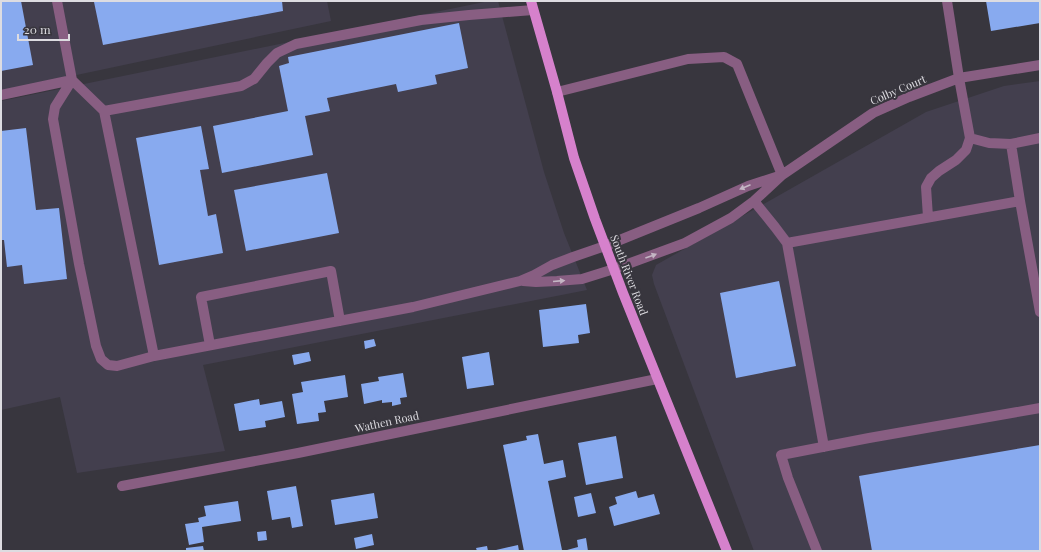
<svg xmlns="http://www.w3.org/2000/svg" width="1041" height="552" font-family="'Playfair Display',serif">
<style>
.built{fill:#433f4e}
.building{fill:#88aaef}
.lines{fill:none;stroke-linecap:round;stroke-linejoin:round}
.minor{stroke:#885e82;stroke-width:10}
.major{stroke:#d681cc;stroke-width:10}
.oneway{fill:#c4b6c4}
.labels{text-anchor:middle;stroke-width:4;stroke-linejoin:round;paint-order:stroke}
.street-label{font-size:11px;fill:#dddce1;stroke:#38363e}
</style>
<rect width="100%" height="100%" fill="#38363e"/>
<path class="built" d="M 1,1 L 327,1 L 331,21 L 1,91 Z
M 489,1 L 498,1 L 544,172 L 564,233 L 587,290 L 203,365 L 225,451 L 77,473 L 60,397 L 1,410 L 1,101 Z
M 1040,81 L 1040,551 L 754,551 L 654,284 L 652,275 L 656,265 L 926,112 L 1004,86 Z"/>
<path class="building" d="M 1,1 L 21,1 L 33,65 L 1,71 Z
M 98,1 L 282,1 L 283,11 L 103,45 L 94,2 Z
M 986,1 L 1040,1 L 1040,23 L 991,31 Z
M 459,23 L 468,68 L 435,75 L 437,84 L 398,92 L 396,84 L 327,98 L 330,111 L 305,116 L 313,155 L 222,173 L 213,126 L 288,111 L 279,66 L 289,63 L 288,57 Z
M 201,126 L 209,169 L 200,170 L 208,216 L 216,214 L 223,253 L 159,265 L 136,138 Z
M 26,128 L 36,210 L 59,208 L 67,279 L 24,284 L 22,265 L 7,267 L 4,240 L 1,240 L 1,131 Z
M 327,173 L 339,233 L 246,251 L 234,190 Z
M 779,281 L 796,366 L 736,378 L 720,293 Z
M 586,304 L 590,333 L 578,335 L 579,343 L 543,347 L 539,310 Z
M 374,339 L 376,346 L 365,349 L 364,341 Z
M 309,352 L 311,361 L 294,365 L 292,355 Z
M 489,352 L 494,385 L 467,389 L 462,357 Z
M 403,373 L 407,397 L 400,398 L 401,404 L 392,406 L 392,402 L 382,403 L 382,400 L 364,404 L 361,384 L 379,381 L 378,377 Z
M 345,375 L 348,397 L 324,401 L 326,412 L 318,413 L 319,421 L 297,424 L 292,394 L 303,392 L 301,382 Z
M 259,399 L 260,405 L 282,401 L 285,417 L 265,421 L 266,427 L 239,431 L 234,404 Z
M 538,434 L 544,464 L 563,460 L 566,477 L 548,481 L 562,550 L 557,551 L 524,551 L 503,445 L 527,440 L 526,436 Z
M 616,436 L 623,478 L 586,485 L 578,443 Z
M 1040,445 L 1040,551 L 872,551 L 859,476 Z
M 296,486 L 303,526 L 292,528 L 290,517 L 272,520 L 267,491 Z
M 636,491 L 638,498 L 654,494 L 660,514 L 614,526 L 609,507 L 617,504 L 615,497 Z
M 374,493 L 378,518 L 335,525 L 331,500 Z
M 591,493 L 596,513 L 578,517 L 574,497 Z
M 238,501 L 241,521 L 202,527 L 204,542 L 189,545 L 185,524 L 199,522 L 198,518 L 206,516 L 204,506 Z
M 266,531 L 267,540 L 258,541 L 257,532 Z
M 372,534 L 374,545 L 356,549 L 354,538 Z
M 586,538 L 588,551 L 568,551 L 567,550 L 578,547 L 577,540 Z
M 518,545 L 519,551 L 496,551 L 496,550 Z
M 203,546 L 204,551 L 186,551 L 186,548 Z
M 487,546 L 488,551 L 477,551 L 476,548 Z"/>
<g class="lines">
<path class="minor" d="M 57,1 L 72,80 L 55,107 L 53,119 L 79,264 L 96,346 L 101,359 L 108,365 L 117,366 L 154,356 L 413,307 L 520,281 L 534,275 L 552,265 L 573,257 L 605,246 L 699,208 L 748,186 L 782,175
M 557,92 L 688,59 L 724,57 L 737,64 L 782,175
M 1,95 L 72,80 L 104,111 L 241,86 L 254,79 L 267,63 L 277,53 L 296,44 L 421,20 L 469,15 L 533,10
M 104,111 L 154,356
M 970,138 L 989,143 L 1011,144
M 1040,138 L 1011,144 L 1020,201 L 1040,312
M 754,201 L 775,227 L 787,243 L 824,447
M 928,217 L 926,187 L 931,178 L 939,171 L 956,160 L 966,150 L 970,138 L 959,78 L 947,1
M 787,243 L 1020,201
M 523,281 L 536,282 L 557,281 L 582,279 L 614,269 L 685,243 L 731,218 L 754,201 L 782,175 L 873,113 L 909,97 L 959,78 L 1040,65
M 210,345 L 201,297 L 331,271 L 340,321
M 122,486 L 298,453 L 657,379
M 817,551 L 788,478 L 781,455 L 869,438 L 1040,408"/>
<path class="major" d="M 531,1 L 557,92 L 574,158 L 595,219 L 623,293 L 727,551"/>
</g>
<defs><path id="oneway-solid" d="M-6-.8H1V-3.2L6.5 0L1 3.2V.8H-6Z"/></defs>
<g class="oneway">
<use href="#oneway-solid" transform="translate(745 187) rotate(157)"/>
<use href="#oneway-solid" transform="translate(651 256) rotate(-20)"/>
<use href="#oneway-solid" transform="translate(559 281) rotate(-5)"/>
</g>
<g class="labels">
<g class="street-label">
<text transform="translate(898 90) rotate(-23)" y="4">Colby Court</text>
<text transform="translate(629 275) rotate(69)" y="4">South River Road</text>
<text transform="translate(387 422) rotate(-12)" y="4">Wathen Road</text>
</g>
</g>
<rect width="1041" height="552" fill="none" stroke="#dddce1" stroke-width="4"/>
<path d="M18 34v6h51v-6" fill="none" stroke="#dddce1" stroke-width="2"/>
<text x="24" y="34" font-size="12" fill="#dddce1" stroke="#38363e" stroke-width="3" paint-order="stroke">20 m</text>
</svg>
